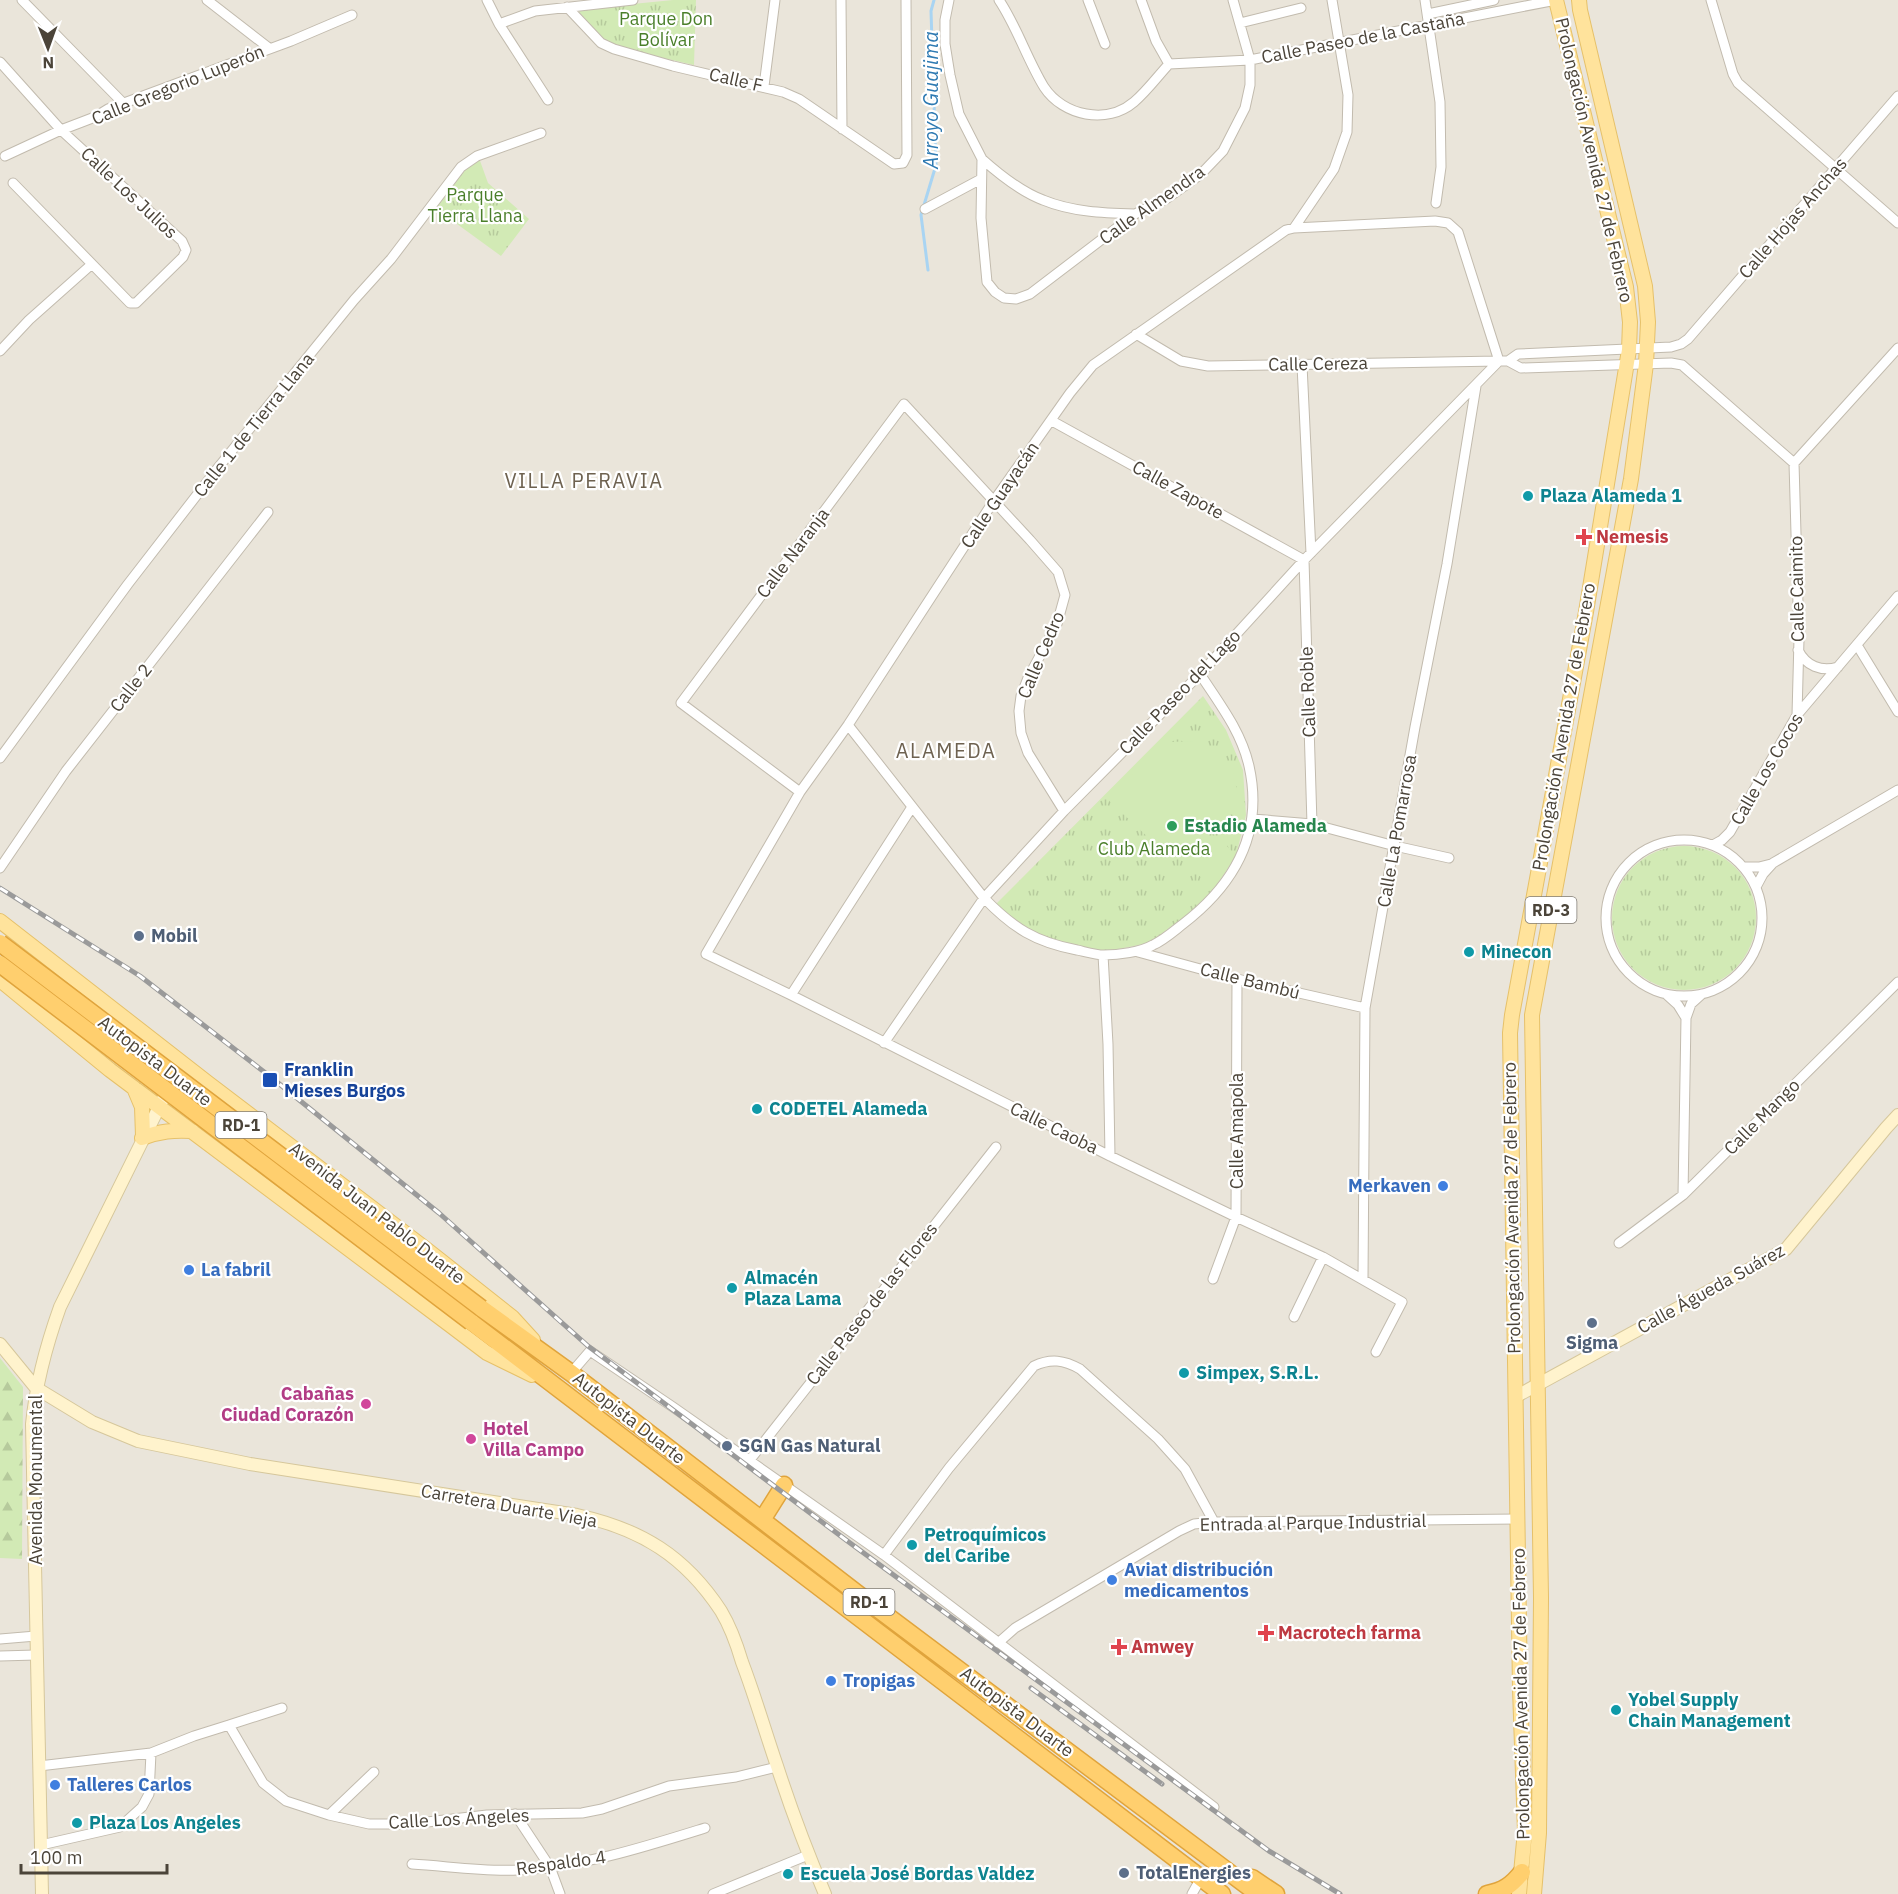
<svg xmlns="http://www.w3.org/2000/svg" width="1898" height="1894" font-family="'IBM Plex Sans',sans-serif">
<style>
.residential{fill:#eae5da}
.forest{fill:url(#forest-firs)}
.park{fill:url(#park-tufts)}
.pitch{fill:#d2eab5}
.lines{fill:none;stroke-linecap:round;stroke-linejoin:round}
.stream{stroke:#a9d4f2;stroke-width:3}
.street-casing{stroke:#c2bbae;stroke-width:11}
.secondary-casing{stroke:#d6c79b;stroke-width:14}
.primary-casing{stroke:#e6c16a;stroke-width:16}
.highway-casing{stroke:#e0a43c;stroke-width:19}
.street{stroke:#fff;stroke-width:9}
.secondary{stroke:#fff3cd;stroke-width:12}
.primary{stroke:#ffe39c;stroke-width:14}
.highway{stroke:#ffcf6e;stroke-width:16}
.rail-casing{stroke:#9a9a9a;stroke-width:5}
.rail{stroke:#fff;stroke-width:3;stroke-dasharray:9;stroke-linecap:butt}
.highway-bridge-casing{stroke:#e0a43c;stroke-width:19;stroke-linecap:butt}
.highway-bridge{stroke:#ffcf6e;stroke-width:16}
.culture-dot{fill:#0f9aa8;stroke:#fff;stroke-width:2}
.health-dot{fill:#e0444e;stroke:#fff;stroke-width:2}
.leisure-dot{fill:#2e9e5b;stroke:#fff;stroke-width:2}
.service-dot{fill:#5c6f8a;stroke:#fff;stroke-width:2}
.transit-dot{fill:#1a4fb4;stroke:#fff;stroke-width:2}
.shop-dot{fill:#3f7fe0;stroke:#fff;stroke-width:2}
.hotel-dot{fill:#d1479c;stroke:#fff;stroke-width:2}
.labels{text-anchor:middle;stroke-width:4.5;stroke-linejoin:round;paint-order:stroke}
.shield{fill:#fff;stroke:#817c74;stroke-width:1.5}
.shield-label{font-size:16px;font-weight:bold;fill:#4b4439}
.park-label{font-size:18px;fill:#4a7f2a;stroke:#fff}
.street-label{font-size:18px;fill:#4b4439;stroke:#fff}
.culture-label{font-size:18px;font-weight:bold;fill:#0d838f;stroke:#fff;text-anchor:start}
.health-label{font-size:18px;font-weight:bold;fill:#be3a42;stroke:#fff;text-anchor:start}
.leisure-label{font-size:18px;font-weight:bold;fill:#27864d;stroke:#fff;text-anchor:start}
.service-label{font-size:18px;font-weight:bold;fill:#4e5e75;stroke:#fff;text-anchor:start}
.transit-label{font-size:18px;font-weight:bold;fill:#164399;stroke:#fff;text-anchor:start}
.shop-label{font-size:18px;font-weight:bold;fill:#366cbe;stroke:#fff;text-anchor:start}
.hotel-label{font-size:18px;font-weight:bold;fill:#b23c85;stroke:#fff;text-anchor:end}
.water-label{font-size:20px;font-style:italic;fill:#2e7ab2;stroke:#fff}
.neighbourhood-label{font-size:20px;letter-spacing:1.5px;fill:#6e6250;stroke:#fff}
</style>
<defs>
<pattern id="forest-firs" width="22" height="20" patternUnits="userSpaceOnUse" patternTransform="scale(1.5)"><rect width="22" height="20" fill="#d2eab5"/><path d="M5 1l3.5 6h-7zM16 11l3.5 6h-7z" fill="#b6ca9c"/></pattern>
<pattern id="park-tufts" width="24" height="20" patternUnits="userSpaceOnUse" patternTransform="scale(1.5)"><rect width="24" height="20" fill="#d2eab5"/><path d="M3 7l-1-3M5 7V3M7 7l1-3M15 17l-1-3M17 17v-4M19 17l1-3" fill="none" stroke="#b6ca9c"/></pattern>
</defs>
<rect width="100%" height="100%" fill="#f6f3ec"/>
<path class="residential" d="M 0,0 L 1898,0 L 1898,1894 L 0,1894 Z"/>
<path class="forest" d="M 0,1358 L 23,1387 L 22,1559 L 0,1558 Z"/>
<path class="park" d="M 673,0 L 696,0 L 694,65 L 650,55 L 605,41 L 579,12 L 582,9 Z
M 479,158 L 488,183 L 529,219 L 501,256 L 435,208 L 461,171 Z
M 1203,696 L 1226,730 L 1243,770 L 1246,815 L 1236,856 L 1207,900 L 1149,943 L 1103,952 L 1056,941 L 1024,927 L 996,904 Z
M1612 918a72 72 0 1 1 144 0a72 72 0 1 1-144 0Z"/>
<path class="pitch" d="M 1193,741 L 1233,773 L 1238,794 L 1183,855 L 1168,856 L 1105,797 L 1170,742 Z
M 1219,837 L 1235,855 L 1205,882 L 1189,864 Z"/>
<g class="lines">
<path class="stream" d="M 928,270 L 921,215 L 936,165 L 931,11 L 934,0"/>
<g class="street-casing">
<path id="street" d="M 22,0 L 123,103
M 207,0 L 269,48
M 487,0 L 499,24 L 548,100
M 841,0 L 842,129
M 949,0 L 945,20 L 945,44 L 950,75 L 959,114 L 982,159 L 981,218 L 987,282 L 995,292 L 1004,298 L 1016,299 L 1030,294 L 1135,214 L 1166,199 L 1201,174 L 1223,151 L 1245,108 L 1250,85 L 1250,60 L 1233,0
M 999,0 C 1017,27 1027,59 1044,87 C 1063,116 1107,125 1134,102 C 1147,91 1157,77 1169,64
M 1088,0 L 1105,44
M 1141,0 L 1156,41 L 1169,64
M 1425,0 L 1440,102 L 1441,167 L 1436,203
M 1711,0 L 1733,74 L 1738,83 L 1898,223
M 567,7 L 601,43 L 614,49 L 673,66 L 783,92 L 799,99 L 894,164 L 903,163 L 907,155 L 906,0
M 1428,14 L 1494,0
M 1240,23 L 1301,8
M 499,24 L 535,11 L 633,0
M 0,62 L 61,130 L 182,241 L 186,250 L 183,257 L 136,303 L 130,303 L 13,183
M 1169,64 L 1250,60 L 1556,0
M 764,86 L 775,0
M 5,156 L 61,130 L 95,117 L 108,109 L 291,41 L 352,15
M 982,159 C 1000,175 1021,192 1043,200 C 1072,212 1104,213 1135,214
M 925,209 L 981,179
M 1294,228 L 1334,169 L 1347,132 L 1348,95 L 1332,0
M 1136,334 L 1181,361 L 1208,366 L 1499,361 L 1508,361 L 1518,354 L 1671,347 L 1681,344 L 1688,339 L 1898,96
M 0,351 L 29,320 L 92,264
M 1508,361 L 1521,368 L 1671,363 L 1682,365 L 1794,463
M 1302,365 L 1311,553
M 1052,421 L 1304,560 L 1312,824
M 1794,463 L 1799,639 L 1797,715
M 1794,463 L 1898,348
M 1857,645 L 1898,712
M 1798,650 C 1806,666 1821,672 1838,667
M 848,725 L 984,898 C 1013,928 1035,942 1077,950 C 1086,952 1096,955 1104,955 C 1118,955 1141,952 1153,945 C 1164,940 1174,931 1183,924 C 1235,884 1264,833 1249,766 C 1241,731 1219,703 1200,674
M 0,758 L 128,584 L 217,469 L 354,300 L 391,259 L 461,167 L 477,156 L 541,133
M 800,792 L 681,703 L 904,404 L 1030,540 L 1058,572 L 1065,595 L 1057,624 L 1028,678 L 1021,696 L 1019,711 L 1021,733 L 1028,753 L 1064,811
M 1253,819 L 1312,824 L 1395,846 L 1449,858
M1606 918a78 78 0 1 1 156 0a78 78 0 1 1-156 0Z
M 1713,845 L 1722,840 L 1730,832 L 1797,715 L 1898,596
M 1744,867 L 1759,867 L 1771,864
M 0,868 L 66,771 L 268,512
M 1756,887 L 1763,874 L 1773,863 L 1898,790
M 1138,952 L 1237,979 L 1365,1008
M 1103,955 L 1108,1044 L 1110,1156
M 791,995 L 912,807
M 1667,995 L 1678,1005 L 1686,1018
M 884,1043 L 984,898 L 1064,811 L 1200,674 L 1304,560 L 1499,361 L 1458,232 L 1448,223 L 1435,221 L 1294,228 L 1286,230 L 1093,365 L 1070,393 L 993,502 L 848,725 L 800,792 L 706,954 L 791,995 L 1110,1156 L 1236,1217 L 1323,1257 L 1402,1302 L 1376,1352
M 1683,1195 L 1686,1018 L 1691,1004 L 1702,994
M 1619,1243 L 1683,1195 L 1898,982
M 1213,1279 L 1236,1217 L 1237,979
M 1363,1279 L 1365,1008 L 1415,727 L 1447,564 L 1476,386
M 1294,1317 L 1323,1257
M 571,1373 L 590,1351 L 673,1407 L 884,1555 L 1214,1807
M 749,1461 L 996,1147
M 884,1555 L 949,1468 L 1034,1366 C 1051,1358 1064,1360 1080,1369 L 1158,1439 L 1185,1469 L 1214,1522
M 0,1639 L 36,1636
M 998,1643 L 1015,1628 L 1179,1531 L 1194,1524 L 1214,1522 L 1518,1519
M 0,1656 L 36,1655
M 229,1725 L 282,1708
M 39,1766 L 151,1753 L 194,1736 L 229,1725 L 263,1783 L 286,1801 L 329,1815 L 369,1824 L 410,1824 L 487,1815 L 582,1813 L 602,1809 L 669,1786 L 736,1777 L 777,1767
M 515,1814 L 550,1867 L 560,1894
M 329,1815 L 374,1772
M 41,1845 L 120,1827 L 142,1807 L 149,1794 L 151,1753
M 412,1864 C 447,1866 483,1872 518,1870 C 582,1867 644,1847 705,1828
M 713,1894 L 808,1855
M 1192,1894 L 1201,1878"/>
</g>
<g class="secondary-casing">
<path id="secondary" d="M 0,1344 L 36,1388 L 92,1422 L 138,1441 L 250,1464 L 577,1515 C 641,1529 685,1556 721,1611 C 730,1626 737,1645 742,1662 C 755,1696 765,1731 777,1766 C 791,1809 807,1852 825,1894
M 1515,1397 L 1786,1249 L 1886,1128 L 1898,1115
M 42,1894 L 32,1424 C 36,1383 46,1346 60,1307 L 170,1085"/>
</g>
<g class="primary-casing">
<path id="primary" d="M 0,921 L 208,1083 L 426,1249 L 512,1317 L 533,1340
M 0,980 L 110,1070 L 450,1325 L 487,1353 L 532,1375
M 134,1088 L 142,1107 L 143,1136
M 142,1138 C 160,1131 174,1130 192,1131
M 1519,1894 L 1525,1831 L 1520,1689 L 1510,1033 L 1512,1015 L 1586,612 L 1629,350 L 1630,322 L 1626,287 L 1556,0
M 1534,1894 L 1539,1833 L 1541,1598 L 1532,1015 L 1631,479 L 1646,364 L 1648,322 L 1645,286 L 1580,10 L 1579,0"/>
</g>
<g class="highway-casing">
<path id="highway" d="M 481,1308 L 571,1373 L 858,1594 L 1258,1894
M 471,1322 L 1222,1894
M 762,1520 L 784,1485
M 1252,1878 L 1276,1894
M 1487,1894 C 1503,1891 1512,1885 1522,1872"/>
</g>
<use href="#street" class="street"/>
<use href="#secondary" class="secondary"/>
<use href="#primary" class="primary"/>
<use href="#highway" class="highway"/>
<g class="rail-casing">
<path id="rail" d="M 0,888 L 140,976 L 272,1078 L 439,1213 L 588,1346 L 846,1540 L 1269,1851 L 1340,1894
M 1031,1688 L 1162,1784"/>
</g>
<use href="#rail" class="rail"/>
<g class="highway-bridge-casing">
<path id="highway-bridge" d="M 0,943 L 481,1308
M 0,964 L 471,1322"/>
</g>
<use href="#highway-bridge" class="highway-bridge"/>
</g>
<g class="culture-dot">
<circle cx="1528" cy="496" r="6"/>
<circle cx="1469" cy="952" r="6"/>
<circle cx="757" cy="1109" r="6"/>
<circle cx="732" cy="1288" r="6"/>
<circle cx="1184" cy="1373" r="6"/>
<circle cx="912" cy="1545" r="6"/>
<circle cx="1616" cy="1710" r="6"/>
<circle cx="77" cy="1823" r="6"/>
<circle cx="788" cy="1874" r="6"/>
</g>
<g class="health-dot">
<path d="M1581 528h6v6h6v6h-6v6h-6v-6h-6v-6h6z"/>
<path d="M1263 1624h6v6h6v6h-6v6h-6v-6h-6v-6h6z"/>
<path d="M1116 1638h6v6h6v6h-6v6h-6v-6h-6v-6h6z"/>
</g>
<circle class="leisure-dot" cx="1172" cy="826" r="6"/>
<g class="service-dot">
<circle cx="139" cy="936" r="6"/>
<circle cx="1592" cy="1323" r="6"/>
<circle cx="727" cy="1446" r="6"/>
<circle cx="1124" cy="1873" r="6"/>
</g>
<rect class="transit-dot" x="262" y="1072" width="16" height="16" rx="3"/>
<g class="shop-dot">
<circle cx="1443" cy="1186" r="6"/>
<circle cx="189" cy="1270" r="6"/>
<circle cx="1112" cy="1580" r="6"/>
<circle cx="831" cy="1681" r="6"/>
<circle cx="55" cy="1785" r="6"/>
</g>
<g class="hotel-dot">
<circle cx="366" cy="1404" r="6"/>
<circle cx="471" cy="1439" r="6"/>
</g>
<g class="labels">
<g class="shield">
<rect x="1525.5" y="897" width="51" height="26" rx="4.5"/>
<rect x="215.5" y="1112" width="51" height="26" rx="4.5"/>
<rect x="843.5" y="1589" width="51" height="26" rx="4.5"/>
</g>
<g class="shield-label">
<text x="1551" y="916">RD-3</text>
<text x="241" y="1131">RD-1</text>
<text x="869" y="1608">RD-1</text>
</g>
<g class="park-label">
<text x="666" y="25">Parque Don<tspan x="666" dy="21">Bolívar</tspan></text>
<text x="475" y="201">Parque<tspan x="475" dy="21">Tierra Llana</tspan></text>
<text x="1154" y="855">Club Alameda</text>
</g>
<g class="street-label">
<text transform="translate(1363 38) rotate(-11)" y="6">Calle Paseo de la Castaña</text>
<text transform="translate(736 80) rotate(13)" y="6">Calle F</text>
<text transform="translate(178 85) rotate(-22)" y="6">Calle Gregorio Luperón</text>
<text transform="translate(1594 160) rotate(77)" y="6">Prolongación Avenida 27 de Febrero</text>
<text transform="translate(129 193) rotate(43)" y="6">Calle Los Julios</text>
<text transform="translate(1152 205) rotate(-35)" y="6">Calle Almendra</text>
<text transform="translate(1793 218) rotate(-49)" y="6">Calle Hojas Anchas</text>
<text transform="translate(1318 364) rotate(-1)" y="6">Calle Cereza</text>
<text transform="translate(254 425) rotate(-51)" y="6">Calle 1 de Tierra Llana</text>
<text transform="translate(1178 490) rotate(29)" y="6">Calle Zapote</text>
<text transform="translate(1000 495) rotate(-56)" y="6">Calle Guayacán</text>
<text transform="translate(793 553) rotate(-53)" y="6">Calle Naranja</text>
<text transform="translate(1797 589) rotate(-91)" y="6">Calle Caimito</text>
<text transform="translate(1041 655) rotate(-67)" y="6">Calle Cedro</text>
<text transform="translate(131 688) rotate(-52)" y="6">Calle 2</text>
<text transform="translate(1180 692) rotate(-46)" y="6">Calle Paseo del Lago</text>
<text transform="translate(1308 692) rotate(-92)" y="6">Calle Roble</text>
<text transform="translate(1564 727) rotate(-80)" y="6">Prolongación Avenida 27 de Febrero</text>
<text transform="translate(1767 769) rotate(-60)" y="6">Calle Los Cocos</text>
<text transform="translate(1397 831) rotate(-80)" y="6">Calle La Pomarrosa</text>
<text transform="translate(1250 981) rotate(14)" y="6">Calle Bambú</text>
<text transform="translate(155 1061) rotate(37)" y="6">Autopista Duarte</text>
<text transform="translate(1762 1117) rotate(-45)" y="6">Calle Mango</text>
<text transform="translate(1054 1128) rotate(26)" y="6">Calle Caoba</text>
<text transform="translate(1237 1131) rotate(-90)" y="6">Calle Amapola</text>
<text transform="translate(1512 1208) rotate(-91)" y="6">Prolongación Avenida 27 de Febrero</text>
<text transform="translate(377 1213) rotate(38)" y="6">Avenida Juan Pablo Duarte</text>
<text transform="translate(1711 1289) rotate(-29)" y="6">Calle Águeda Suárez</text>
<text transform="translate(872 1304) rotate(-52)" y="6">Calle Paseo de las Flores</text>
<text transform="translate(629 1418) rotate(38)" y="6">Autopista Duarte</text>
<text transform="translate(36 1480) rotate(-90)" y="6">Avenida Monumental</text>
<text transform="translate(509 1506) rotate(10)" y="6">Carretera Duarte Vieja</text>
<text transform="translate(1313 1523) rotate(-1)" y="6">Entrada al Parque Industrial</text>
<text transform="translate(1521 1694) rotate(-91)" y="6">Prolongación Avenida 27 de Febrero</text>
<text transform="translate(1017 1712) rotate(37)" y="6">Autopista Duarte</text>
<text transform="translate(459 1819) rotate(-3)" y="6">Calle Los Ángeles</text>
<text transform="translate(561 1863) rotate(-8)" y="6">Respaldo 4</text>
</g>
<g class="culture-label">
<text x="1540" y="502">Plaza Alameda 1</text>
<text x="1481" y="958">Minecon</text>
<text x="769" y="1115">CODETEL Alameda</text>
<text x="744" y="1284">Almacén<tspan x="744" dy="21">Plaza Lama</tspan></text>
<text x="1196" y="1379">Simpex, S.R.L.</text>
<text x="924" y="1541">Petroquímicos<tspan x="924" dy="21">del Caribe</tspan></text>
<text x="1628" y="1706">Yobel Supply<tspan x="1628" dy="21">Chain Management</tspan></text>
<text x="89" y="1829">Plaza Los Angeles</text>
<text x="800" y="1880">Escuela José Bordas Valdez</text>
</g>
<g class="health-label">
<text x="1596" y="543">Nemesis</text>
<text x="1278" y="1639">Macrotech farma</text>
<text x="1131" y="1653">Amwey</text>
</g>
<g class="leisure-label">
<text x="1184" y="832">Estadio Alameda</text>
</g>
<g class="service-label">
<text x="151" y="942">Mobil</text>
<text x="1592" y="1349" text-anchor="middle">Sigma</text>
<text x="739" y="1452">SGN Gas Natural</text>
<text x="1136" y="1879">TotalEnergies</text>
</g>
<g class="transit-label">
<text x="284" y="1076">Franklin<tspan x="284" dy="21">Mieses Burgos</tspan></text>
</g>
<g class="shop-label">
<text x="1431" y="1192" text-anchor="end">Merkaven</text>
<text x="201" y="1276">La fabril</text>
<text x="1124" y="1576">Aviat distribución<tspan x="1124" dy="21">medicamentos</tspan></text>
<text x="843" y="1687">Tropigas</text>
<text x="67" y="1791">Talleres Carlos</text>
</g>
<g class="hotel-label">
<text x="354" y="1400">Cabañas<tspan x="354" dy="21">Ciudad Corazón</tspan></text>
<text x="483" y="1435" text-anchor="start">Hotel<tspan x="483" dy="21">Villa Campo</tspan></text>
</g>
<g class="water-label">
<text transform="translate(931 100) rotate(-90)" y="7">Arroyo Guajima</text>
</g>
<g class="neighbourhood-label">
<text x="584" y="488">VILLA PERAVIA</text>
<text x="946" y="758">ALAMEDA</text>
</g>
</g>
<g transform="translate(48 48) rotate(179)" stroke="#ffffff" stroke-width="4.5" paint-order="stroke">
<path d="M0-4.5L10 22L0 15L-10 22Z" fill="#4b4439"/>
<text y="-9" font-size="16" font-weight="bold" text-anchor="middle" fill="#4b4439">N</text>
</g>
<path d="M21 1864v9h146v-9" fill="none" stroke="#4b4439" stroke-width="3"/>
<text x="30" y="1864" font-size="18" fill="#4b4439" stroke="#ffffff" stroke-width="4.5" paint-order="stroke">100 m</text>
</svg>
